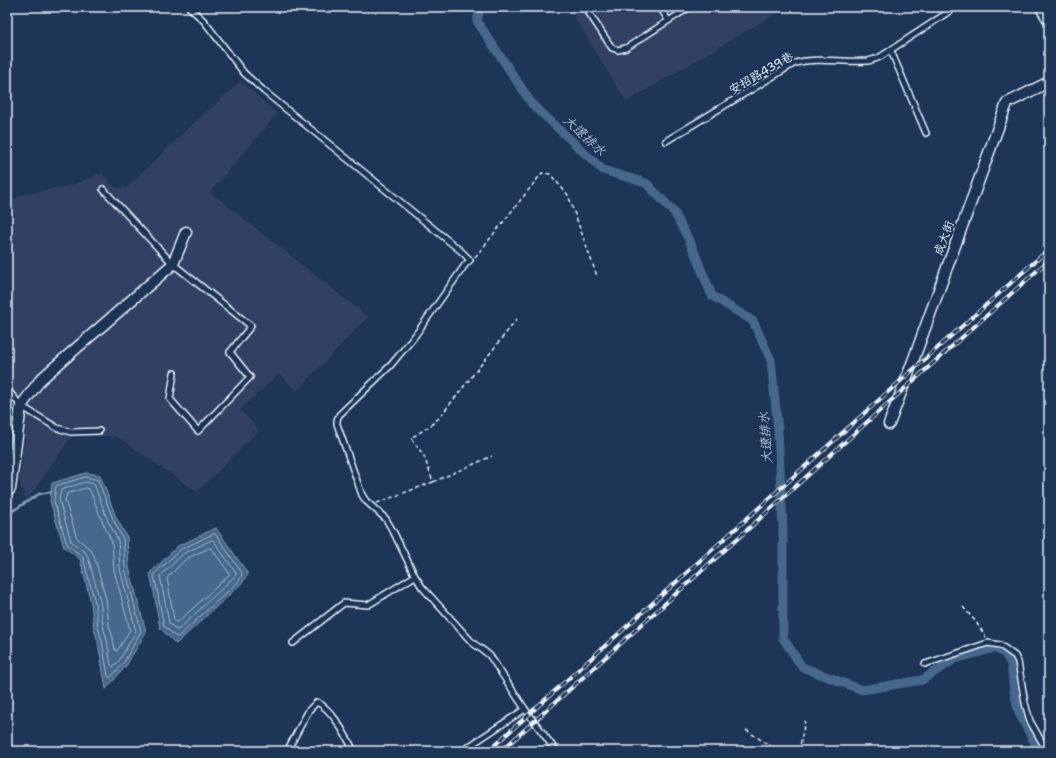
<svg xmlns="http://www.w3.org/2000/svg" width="1056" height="758" font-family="'Shantell Sans','LXGW WenKai TC',sans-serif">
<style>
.built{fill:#304163}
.water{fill:#45688c;stroke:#869fb7}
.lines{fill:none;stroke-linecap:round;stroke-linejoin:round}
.shore{stroke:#a7bacd;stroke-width:1}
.stream{stroke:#869fb7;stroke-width:2.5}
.canal{stroke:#45688c;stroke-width:9}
.lane-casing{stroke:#e8f1f8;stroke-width:8}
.street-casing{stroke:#e8f1f8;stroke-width:13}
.secondary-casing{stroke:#e8f1f8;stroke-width:17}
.path{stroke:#e8f1f8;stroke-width:1.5;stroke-dasharray:4 3;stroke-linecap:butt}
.lane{stroke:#1d3557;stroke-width:5}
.street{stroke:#1d3557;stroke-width:10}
.secondary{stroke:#1d3557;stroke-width:14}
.rail-casing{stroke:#e8f1f8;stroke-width:4}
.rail{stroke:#1d3557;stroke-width:2.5;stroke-dasharray:8;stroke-linecap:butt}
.labels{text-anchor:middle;stroke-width:4;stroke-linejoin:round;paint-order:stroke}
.street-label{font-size:12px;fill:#e8f1f8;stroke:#1d3557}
.water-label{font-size:13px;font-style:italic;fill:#afc1d2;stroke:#1d3557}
</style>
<rect width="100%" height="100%" fill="#1d3557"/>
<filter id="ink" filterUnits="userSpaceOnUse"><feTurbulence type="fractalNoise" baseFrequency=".025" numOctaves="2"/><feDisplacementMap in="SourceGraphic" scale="8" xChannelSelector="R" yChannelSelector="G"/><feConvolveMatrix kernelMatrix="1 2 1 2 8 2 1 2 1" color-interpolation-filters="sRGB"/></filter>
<g filter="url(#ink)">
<path class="built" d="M 568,7 L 787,7 L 626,102 Z
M 241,81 L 277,114 L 210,192 L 368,317 L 297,391 L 279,374 L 240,410 L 259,430 L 197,492 L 116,436 L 72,436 L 27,500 L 19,481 L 27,422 L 7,399 L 7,191 L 15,199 L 22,195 L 75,184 L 102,173 L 116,188 L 127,187 L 183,133 Z"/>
<path class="water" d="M 86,473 L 100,475 L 116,517 L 127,537 L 129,567 L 146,632 L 126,666 L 106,689 L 98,642 L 94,628 L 91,603 L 80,559 L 64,547 L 50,501 L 52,483 Z
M 216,528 L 248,574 L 242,583 L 176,644 L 160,628 L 154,592 L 150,573 L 178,546 Z"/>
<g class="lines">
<path class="shore" d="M 86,477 L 98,480 L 113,519 L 123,539 L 125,568 L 141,631 L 123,664 L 110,678 L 108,676 L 102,641 L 98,627 L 95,602 L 83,558 L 82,556 L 67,544 L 54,501 L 56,486 Z
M 86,482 L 94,484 L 108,521 L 118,540 L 120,569 L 136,631 L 119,661 L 113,667 L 111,665 L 107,640 L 103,626 L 100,601 L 88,557 L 85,552 L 71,541 L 59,500 L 61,490 Z
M 86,488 L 90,490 L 103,523 L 112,542 L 114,570 L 130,630 L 117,651 L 115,650 L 113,638 L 109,625 L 106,599 L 94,555 L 90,549 L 77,538 L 65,500 L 67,494 Z
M 214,534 L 216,535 L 242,573 L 242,575 L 239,581 L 178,637 L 176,637 L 164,626 L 154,574 L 180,550 Z
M 212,540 L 214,541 L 236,573 L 236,575 L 178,630 L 176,630 L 169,623 L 160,576 L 183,554 Z
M 210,548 L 212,549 L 229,573 L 229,575 L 178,622 L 176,622 L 174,620 L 167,578 L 186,559 Z"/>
<path class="stream" d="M 7,514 L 11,512 L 39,494 L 51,492"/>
<path class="canal" d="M 480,7 L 477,21 L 532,104 L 603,170 L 646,183 L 674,212 L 691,244 L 712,296 L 753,321 L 771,360 L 778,430 L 783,528 L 783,638 L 802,667 L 862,690 L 922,680 L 955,659 L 995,648 L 1005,654 L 1011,664 L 1014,692 L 1019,713 L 1039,751"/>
<g class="lane-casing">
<path id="lane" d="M 189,7 L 204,21 L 244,73 L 265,92 L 461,251 L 470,260 L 465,265 L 414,337 L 391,365 L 339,415 L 337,420 L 337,424 L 362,495 L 366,501 L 386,519 L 394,533 L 415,576 L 422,587 L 470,640 C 476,647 483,649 490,656 L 525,709 L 556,751
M 585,7 L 612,48 L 618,50 L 626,48 L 690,7
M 660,7 L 668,20
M 891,51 L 926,133
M 666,141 L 795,63 C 819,57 843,63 868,61 C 872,60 876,59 880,57 L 956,7
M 103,189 L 173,264 L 251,326 L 230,352 L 250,377 L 198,431 L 170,399 L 174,373
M 7,389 L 21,406 L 57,428 L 71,432 L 99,431
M 293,643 L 344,603 L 368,605 L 415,576
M 925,664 L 988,643 L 1000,645 L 1015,656 L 1018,662 L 1025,703 L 1030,721 L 1047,751
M 287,751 L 309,710 L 317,702 C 333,710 346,736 354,751
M 462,751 L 525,709"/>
</g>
<g class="street-casing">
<path id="street" d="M 889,424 L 913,361 L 1007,103 L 1049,82
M 7,491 L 10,489 L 21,406 L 41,379 L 173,264 L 186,232"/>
</g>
<g class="secondary-casing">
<path id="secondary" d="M 1043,7 L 1049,17"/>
</g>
<path class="path" d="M 475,257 L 481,250 L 542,173 L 550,174 L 568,195 L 597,276
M 433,482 L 492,456
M 377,503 L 433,482 L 424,456 L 411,438 L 430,426 L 439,418 L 517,319
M 963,607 L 976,622 L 986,637
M 746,730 L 778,751
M 799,751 L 805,721"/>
<use href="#lane" class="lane"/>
<use href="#street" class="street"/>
<use href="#secondary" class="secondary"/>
<g class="rail-casing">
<path id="rail" d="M 488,751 L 879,400 L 1049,249
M 501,751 L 885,406 L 1049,260"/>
</g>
<use href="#rail" class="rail"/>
</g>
</g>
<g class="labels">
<g class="street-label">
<text transform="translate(761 73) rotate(-30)" y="4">安招路439巷</text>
<text transform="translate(944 238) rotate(-70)" y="4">成大街</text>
</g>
<g class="water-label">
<text transform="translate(585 135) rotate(43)" y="5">大遼排水</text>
<text transform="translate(765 438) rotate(-94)" y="5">大遼排水</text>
</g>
</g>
<rect width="1056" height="758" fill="none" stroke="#1d3557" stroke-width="24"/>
<rect x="12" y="12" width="1032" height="734" fill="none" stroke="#e8f1f8" stroke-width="1.5" filter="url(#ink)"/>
</svg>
